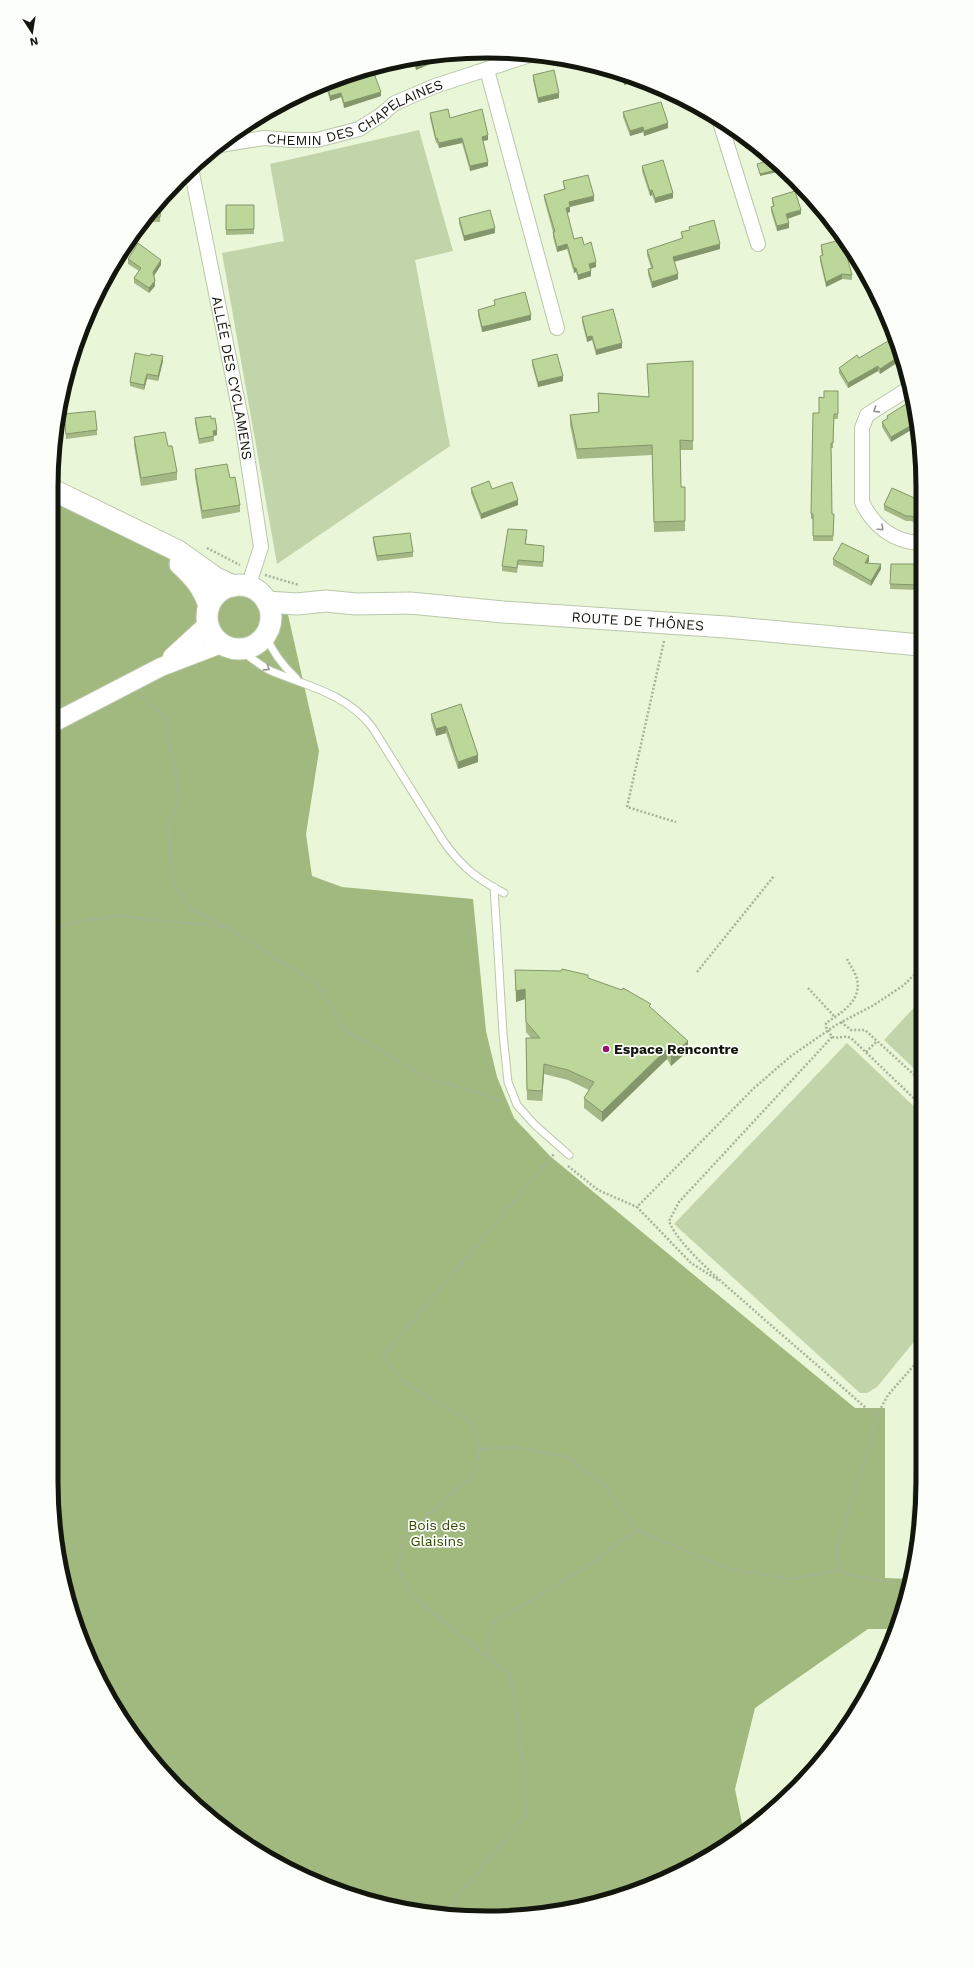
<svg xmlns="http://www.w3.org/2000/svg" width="974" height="1969" font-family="'Work Sans',sans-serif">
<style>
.green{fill:#c2d4aa}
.forest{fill:#a1b97e}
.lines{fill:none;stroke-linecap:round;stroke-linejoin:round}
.service-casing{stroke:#bac7aa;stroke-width:9}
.minor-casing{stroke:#bac7aa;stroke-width:16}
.tertiary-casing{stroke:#bac7aa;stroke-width:20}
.secondary-casing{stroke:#bac7aa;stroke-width:23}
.path{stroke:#a8b39b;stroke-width:2.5;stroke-dasharray:2 2;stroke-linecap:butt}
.service{stroke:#fff;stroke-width:7}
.minor{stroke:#fff;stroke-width:14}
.tertiary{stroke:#fff;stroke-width:18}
.secondary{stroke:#fff;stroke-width:21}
.wall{fill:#a3b884}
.shaded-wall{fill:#84966b}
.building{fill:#bdd699;stroke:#84966b}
.oneway{stroke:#949692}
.poi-dot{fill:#941570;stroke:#fcfff9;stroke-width:1.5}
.labels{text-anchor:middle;stroke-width:3.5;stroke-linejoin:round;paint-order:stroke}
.street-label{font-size:14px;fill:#12160c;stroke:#fcfff9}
.poi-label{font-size:14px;font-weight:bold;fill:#12160c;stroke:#fcfff9;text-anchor:start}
.park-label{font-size:14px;fill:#334803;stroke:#fcfff9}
.rim{fill:none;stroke:#12160c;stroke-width:5}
</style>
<rect width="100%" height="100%" fill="#e9f6d8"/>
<path class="green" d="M 419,130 L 453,251 L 415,260 L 450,446 L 277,564 L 222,253 L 284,241 L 270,164 Z
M 921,1000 L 922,1076 L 884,1040 Z
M 847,1043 L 922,1114 L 922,1332 L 877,1387 L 867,1393 L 860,1393 L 674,1224 Z
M 917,1403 L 923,1403 L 923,1482 L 915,1564 L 909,1563 Z"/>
<path class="forest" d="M 51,489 L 286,606 L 319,751 L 306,834 L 312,876 L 342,887 L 473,899 L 486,1031 L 497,1077 L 514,1118 L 550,1156 L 855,1408 L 885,1408 L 885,1578 L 911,1579 L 896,1629 L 868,1629 L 755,1708 L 735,1789 L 744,1833 L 680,1873 L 600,1903 L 544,1914 L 459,1917 L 402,1910 L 320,1885 L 245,1845 L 199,1810 L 141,1748 L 109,1700 L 74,1622 L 59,1567 L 51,1482 Z"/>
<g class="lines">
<g class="service-casing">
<path id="service" d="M 266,636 C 273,653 282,665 296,678
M 238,649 C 248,655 262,667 271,671 C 307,686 347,694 372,727 L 444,842 C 462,867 477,879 504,893
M 494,887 L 503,1034 L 508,1082 L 517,1105 L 535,1125 L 569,1155"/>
</g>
<g class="minor-casing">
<g id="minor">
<path d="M 487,70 L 557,328"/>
<path d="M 720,122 L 758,244"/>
<path id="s1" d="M 220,145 L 264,138 L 291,140 L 317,140 L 359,129 L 381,115 L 395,103 L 435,86 L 530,55"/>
<path id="s2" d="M 191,168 L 242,423 L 261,547 L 248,587"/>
<path d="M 908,389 L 867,415 L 862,428 L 862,502 C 873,526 894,542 920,543"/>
</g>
</g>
<g class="tertiary-casing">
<path id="tertiary" d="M 172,657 L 208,624
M 51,724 L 161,667 L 221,644"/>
</g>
<g class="secondary-casing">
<g id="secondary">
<path d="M 51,489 L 178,551 L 216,578 L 233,586"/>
<path d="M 180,564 C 194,577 203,587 209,606"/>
<circle cx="239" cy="617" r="32"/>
<path id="s3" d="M 267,602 L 297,604 L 326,601 L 356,604 L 410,603 L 503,612 L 726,627 L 920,645"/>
</g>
</g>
<path class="path" d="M 207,548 L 240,565
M 265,575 L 299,585
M 664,641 L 627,807 L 676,822
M 142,696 L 167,720 L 170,753 L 174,759 L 179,801 L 169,823 L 170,861 L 173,884 L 191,909 L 224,926
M 51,931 L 79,921 L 118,916 L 226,927 L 317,984 L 345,1030 L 425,1077 L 503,1101
M 847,959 C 850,965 855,972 857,979 C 862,1001 841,1013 826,1023 L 826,1027 L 832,1037 C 839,1039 844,1035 851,1038 L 922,1106
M 697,972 L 774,876
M 808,988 L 835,1017
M 841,1022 L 851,1030 L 865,1030 L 922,1082
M 832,1037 L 679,1202 L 669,1221 C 678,1247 735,1293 757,1313 C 797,1348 837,1382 876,1417
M 866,1052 L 877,1041
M 568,1166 L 598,1190 L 637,1207
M 718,1280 L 691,1263 L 637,1207 L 753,1089 L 791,1056 L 836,1025 L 874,1005 L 904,985 L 921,968
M 917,1403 L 920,1359
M 480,1449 L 515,1447 L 566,1457 L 602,1482 L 636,1530 L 728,1569 L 790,1579 L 840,1570
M 913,1573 L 906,1579 L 898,1583 L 848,1575 L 840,1570 L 837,1561 L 837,1548 L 871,1440 L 876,1417 L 888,1395 L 923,1355
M 487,1657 L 492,1623 L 586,1567 L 636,1530
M 441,1915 L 526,1815 L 520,1733 L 510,1675 L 412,1596 L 398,1569 L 402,1538 L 472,1475 L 480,1449 L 472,1422 L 414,1389 L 400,1379 L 383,1356 L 554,1154"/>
<use href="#service" class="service"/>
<use href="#minor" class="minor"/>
<use href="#tertiary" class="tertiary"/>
<use href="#secondary" class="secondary"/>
</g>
<path class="wall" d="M 429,57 L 430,64 L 416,70 L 413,62 L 406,65 L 404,61 L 402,59 Z
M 372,68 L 381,96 L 344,108 L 341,97 L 330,101 L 325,83 Z
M 621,74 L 641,80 L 624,85 Z
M 533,75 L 559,98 L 538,103 L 533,80 Z
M 623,112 L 668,128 L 644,136 L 643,132 L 630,136 L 623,117 Z
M 430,113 L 450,118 L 488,140 L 483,141 L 488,166 L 470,171 L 462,143 L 439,148 L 437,143 L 436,143 L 430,118 Z
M 642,166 L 673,198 L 655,203 L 652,195 L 650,196 L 642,171 Z
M 563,181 L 594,201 L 570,207 L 570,212 L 567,213 L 574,239 L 584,245 L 596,267 L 590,269 L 591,276 L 578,280 L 576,272 L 574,273 L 567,249 L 557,252 L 553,237 L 553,232 L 544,199 L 544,195 L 564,189 Z
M 772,198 L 801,214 L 788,219 L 789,228 L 777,231 L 771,211 L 771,207 L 773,206 L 772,202 Z
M 160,202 L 161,202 L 160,222 L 144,222 Z
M 226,205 L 254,205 L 254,234 L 226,235 Z
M 459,218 L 495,233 L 464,241 L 459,223 Z
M 689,227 L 720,249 L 674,262 L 678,279 L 652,288 L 648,274 L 648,269 L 651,268 L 647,255 L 647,250 L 682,239 L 681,232 L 689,230 Z
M 821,245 L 852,275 L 852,280 L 842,279 L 826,287 L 820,261 L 820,256 L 822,256 L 821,250 Z
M 128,259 L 161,265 L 154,276 L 155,286 L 149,293 L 134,283 L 134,278 L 139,271 L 128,264 Z
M 494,300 L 531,320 L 482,332 L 478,315 L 478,310 L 494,306 Z
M 582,317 L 622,348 L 596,355 L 592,340 L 587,342 L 582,322 Z
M 859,358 L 898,362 L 880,374 L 878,371 L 848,388 L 839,373 L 839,368 Z
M 532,360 L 563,381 L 538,387 L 532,365 Z
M 163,361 L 158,381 L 147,379 L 144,390 L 130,386 L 130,382 Z
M 693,361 L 693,450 L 680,450 L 681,487 L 685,487 L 685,531 L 654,532 L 652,455 L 577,459 L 570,425 L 570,415 L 598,412 L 598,393 L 649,397 L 647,364 Z
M 838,391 L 838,419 L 834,419 L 833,448 L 831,448 L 832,514 L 834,519 L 833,541 L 813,541 L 813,519 L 811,519 L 813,413 L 819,413 L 824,398 Z
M 911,401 L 891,442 L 882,427 L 882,422 L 887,419 L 887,416 Z
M 64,414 L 97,430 L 97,435 L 66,439 Z
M 195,418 L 211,419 L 217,435 L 214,436 L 214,441 L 199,444 L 195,423 Z
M 134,437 L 168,446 L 177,472 L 177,480 L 141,486 L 134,445 Z
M 195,469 L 230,478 L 240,505 L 240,512 L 202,519 L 195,477 Z
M 471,488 L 492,489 L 518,505 L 481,519 L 471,493 Z
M 919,500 L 920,525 L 911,521 L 906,521 L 884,510 L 884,505 Z
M 527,535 L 526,544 L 544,551 L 543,567 L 518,565 L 517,573 L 502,571 L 502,566 Z
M 373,537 L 413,552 L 413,557 L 377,561 L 373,542 Z
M 833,559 L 869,561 L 868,563 L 881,569 L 871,586 L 833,565 Z
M 891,564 L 920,564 L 920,590 L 890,589 Z
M 461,704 L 478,762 L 458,769 L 446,733 L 436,736 L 431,720 L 431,714 Z
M 515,970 L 588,978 L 651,1008 L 688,1051 L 671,1066 L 667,1059 L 602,1122 L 584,1108 L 584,1098 L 589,1090 L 568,1080 L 544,1074 L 542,1101 L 527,1100 L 526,1038 L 531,1038 L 526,1032 L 525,999 L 516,1002 Z"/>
<path class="shaded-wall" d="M 413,58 L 413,62 L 406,65 L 406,60 Z
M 430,59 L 430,64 L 416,70 L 416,65 Z
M 632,78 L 641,80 L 624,85 L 624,80 Z
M 381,92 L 381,96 L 344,108 L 344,103 Z
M 341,93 L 341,97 L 330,101 L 330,96 Z
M 559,93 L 559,98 L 538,103 L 538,98 Z
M 668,123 L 668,128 L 644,136 L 644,131 Z
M 643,127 L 643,132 L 630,136 L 630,131 Z
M 488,135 L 488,140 L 482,141 L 482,137 Z
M 462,138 L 462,143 L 439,148 L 439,143 Z
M 488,162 L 488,166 L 470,171 L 470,166 Z
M 780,169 L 782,171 L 760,176 L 760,174 Z
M 652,190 L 652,195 L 650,196 L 650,191 Z
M 673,193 L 673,198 L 655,203 L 655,198 Z
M 594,196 L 594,201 L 569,207 L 569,202 Z
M 570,207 L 570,212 L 566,213 L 566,208 Z
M 801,210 L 801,214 L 786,219 L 786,214 Z
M 789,223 L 789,228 L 777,231 L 777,226 Z
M 495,228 L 495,233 L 464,241 L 464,236 Z
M 567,244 L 567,249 L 557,252 L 557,247 Z
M 720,244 L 720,249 L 673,262 L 673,257 Z
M 161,260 L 161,265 L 153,277 L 153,272 Z
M 596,262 L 596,267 L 589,269 L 589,264 Z
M 574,268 L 576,268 L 576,272 L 574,273 Z
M 591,271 L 591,276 L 578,280 L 578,275 Z
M 678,274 L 678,279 L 652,288 L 652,282 Z
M 842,274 L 842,279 L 826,287 L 826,282 Z
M 155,281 L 155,286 L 149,293 L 149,288 Z
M 531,315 L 531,320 L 482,332 L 482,327 Z
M 592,336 L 592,340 L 587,342 L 587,337 Z
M 622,343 L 622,348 L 596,355 L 596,350 Z
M 163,356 L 163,361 L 158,381 L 158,376 Z
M 898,357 L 898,362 L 880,374 L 880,369 Z
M 878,366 L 878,371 L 848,388 L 848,383 Z
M 147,374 L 147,379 L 144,390 L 144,385 Z
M 563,376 L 563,381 L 538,387 L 538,382 Z
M 917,422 L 918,426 L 891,442 L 891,437 Z
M 217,430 L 217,435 L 213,436 L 213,431 Z
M 518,500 L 518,505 L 481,519 L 481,514 Z
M 869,556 L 869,561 L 865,568 L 865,563 Z
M 881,564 L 881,569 L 871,586 L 871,581 Z
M 446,726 L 446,733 L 436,736 L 436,729 Z
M 478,755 L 478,762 L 458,769 L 458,762 Z
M 525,989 L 525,999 L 516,1002 L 516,991 Z
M 688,1041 L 688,1051 L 671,1066 L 671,1056 Z
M 667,1049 L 667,1059 L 602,1122 L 602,1112 Z
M 544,1064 L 544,1074 L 542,1101 L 542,1091 Z"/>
<path class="building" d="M 429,57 L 430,59 L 416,65 L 413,58 Z
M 372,68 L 381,92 L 344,103 L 341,93 L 330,96 L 326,82 Z
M 554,70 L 559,93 L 538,98 L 533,75 Z
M 623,75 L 632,78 L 624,80 Z
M 661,102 L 668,123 L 644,131 L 643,127 L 630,131 L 623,112 Z
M 448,109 L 450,118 L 482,109 L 488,135 L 482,137 L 488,162 L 470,166 L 462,138 L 439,143 L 437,138 L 436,139 L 430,113 Z
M 663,160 L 673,193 L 655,198 L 652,190 L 650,191 L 642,166 Z
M 771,160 L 780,169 L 760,174 L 757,164 Z
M 588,175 L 594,196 L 569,202 L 570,207 L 566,208 L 574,239 L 582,237 L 584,245 L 591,242 L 596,262 L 589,264 L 591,271 L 578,275 L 576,268 L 574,268 L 567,244 L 557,247 L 553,232 L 555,232 L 544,195 L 565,189 L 563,181 Z
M 795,191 L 801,210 L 786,214 L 789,223 L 777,226 L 771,207 L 774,206 L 772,198 Z
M 160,202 L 161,202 L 160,217 L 147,217 Z
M 226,205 L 254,205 L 254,229 L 226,230 Z
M 490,210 L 495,228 L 464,236 L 459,218 Z
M 714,220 L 720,244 L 673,257 L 678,274 L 652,282 L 648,269 L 653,268 L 647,250 L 683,238 L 681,232 L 690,230 L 689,227 Z
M 836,241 L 840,245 L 843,242 L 852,275 L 842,274 L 826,282 L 820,256 L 823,255 L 821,245 Z
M 138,243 L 161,260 L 153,272 L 155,281 L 149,288 L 134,278 L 141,268 L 128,259 Z
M 525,292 L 531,315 L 482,327 L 478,310 L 495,305 L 494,300 Z
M 613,309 L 622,343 L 596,350 L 592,336 L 587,337 L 582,317 Z
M 888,341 L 898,357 L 880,369 L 878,366 L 848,383 L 839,368 L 857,355 L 859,358 Z
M 135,353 L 150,356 L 151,354 L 163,356 L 158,376 L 147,374 L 144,385 L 130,382 Z
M 557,354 L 563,376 L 538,382 L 532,360 Z
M 693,361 L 693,441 L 680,440 L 681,487 L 685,487 L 685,521 L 654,522 L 652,445 L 577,449 L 570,415 L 599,412 L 598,393 L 649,397 L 647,364 Z
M 824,391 L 838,391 L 838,414 L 834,414 L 833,443 L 831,443 L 832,514 L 834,514 L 833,536 L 813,536 L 813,514 L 811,514 L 813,413 L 819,413 L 819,397 L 824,398 Z
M 911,401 L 917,422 L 891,437 L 882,422 L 888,418 L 887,416 Z
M 95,411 L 97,430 L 66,434 L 64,414 Z
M 211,416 L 211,419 L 215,418 L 217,430 L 213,431 L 214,436 L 199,439 L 195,418 Z
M 165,432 L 168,446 L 172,446 L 177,472 L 141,478 L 134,437 Z
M 227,464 L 230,478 L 235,477 L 240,505 L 202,511 L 195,469 Z
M 489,481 L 492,489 L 512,482 L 518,500 L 481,514 L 471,488 Z
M 892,488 L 919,500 L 920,520 L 911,516 L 906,516 L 884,505 Z
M 508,529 L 527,530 L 525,544 L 544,546 L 543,562 L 518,560 L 517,568 L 502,566 Z
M 410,533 L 413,552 L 377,556 L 373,537 Z
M 842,543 L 869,556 L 865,563 L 881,564 L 871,581 L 833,559 Z
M 891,564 L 920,564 L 920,585 L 890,584 Z
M 461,704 L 478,755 L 458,762 L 446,726 L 436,729 L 431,714 Z
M 562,969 L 588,975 L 588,978 L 622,990 L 623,988 L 651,1004 L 649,1006 L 688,1041 L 671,1056 L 667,1049 L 602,1112 L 584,1098 L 594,1082 L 568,1070 L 544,1064 L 542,1091 L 527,1090 L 526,1038 L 540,1038 L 526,1022 L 525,989 L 516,991 L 515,970 L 561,971 Z"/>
<defs><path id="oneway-chevron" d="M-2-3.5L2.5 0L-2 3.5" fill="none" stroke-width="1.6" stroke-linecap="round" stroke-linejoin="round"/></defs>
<g class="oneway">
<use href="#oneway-chevron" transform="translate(876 410) rotate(147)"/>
<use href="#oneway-chevron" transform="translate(881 528) rotate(42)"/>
<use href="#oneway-chevron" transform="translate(267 668) rotate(33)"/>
</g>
<circle class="poi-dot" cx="606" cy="1049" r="4"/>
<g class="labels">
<g class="street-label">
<text dy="5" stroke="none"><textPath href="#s1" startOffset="142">CHEMIN DES CHAPELAINES</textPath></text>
<text dy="5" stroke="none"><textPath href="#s2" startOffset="214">ALLÉE DES CYCLAMENS</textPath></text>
<text dy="5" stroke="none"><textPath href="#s3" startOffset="372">ROUTE DE THÔNES</textPath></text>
</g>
<g class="poi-label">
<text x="614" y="1054">Espace Rencontre</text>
</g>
<g class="park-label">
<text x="437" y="1530">Bois des<tspan x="437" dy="16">Glaisins</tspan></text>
</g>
</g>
<path d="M0 0H974V1969H0ZM487 58H487A429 429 0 0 1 916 487V1482A429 429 0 0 1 487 1911H487A429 429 0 0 1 58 1482V487A429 429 0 0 1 487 58Z" fill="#fcfff9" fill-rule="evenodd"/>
<path class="rim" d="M487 58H487A429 429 0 0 1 916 487V1482A429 429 0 0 1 487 1911H487A429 429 0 0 1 58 1482V487A429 429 0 0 1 487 58Z"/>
<g transform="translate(32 32) rotate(168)" stroke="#fcfff9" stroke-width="3" paint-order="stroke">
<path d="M0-3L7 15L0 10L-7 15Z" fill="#12160c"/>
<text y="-6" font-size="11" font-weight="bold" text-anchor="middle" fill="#12160c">N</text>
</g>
</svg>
